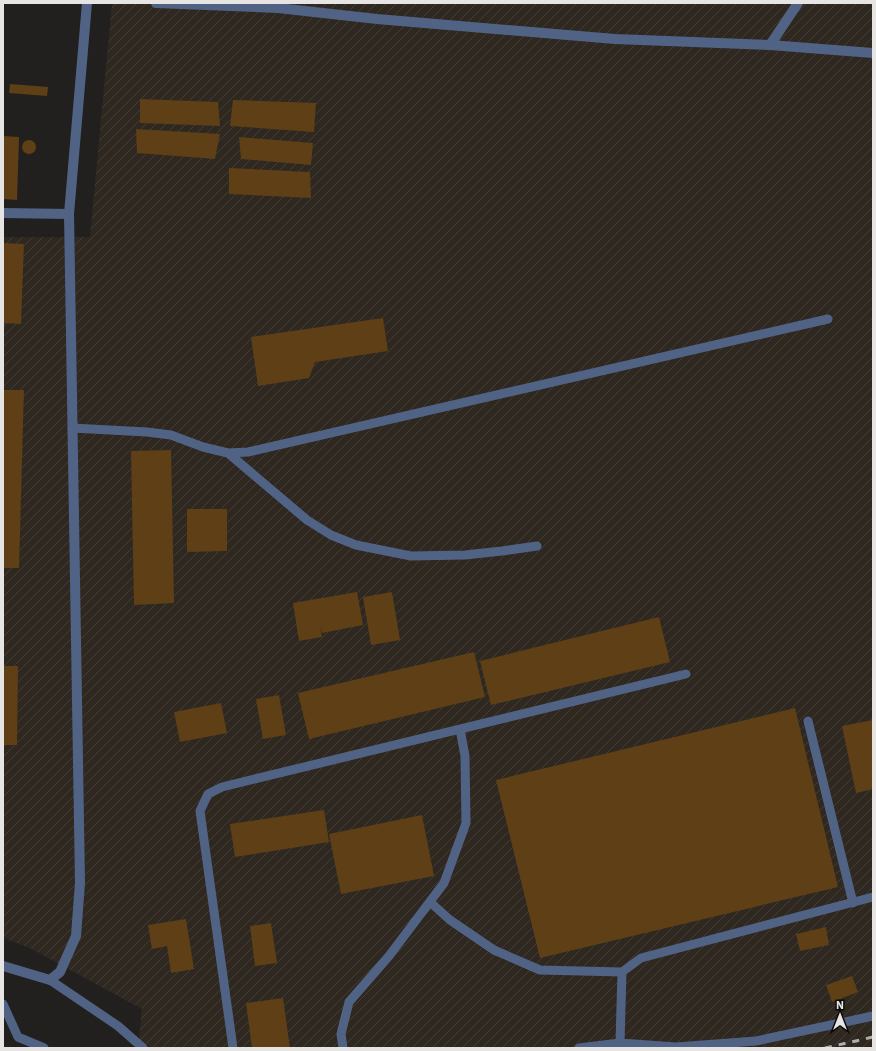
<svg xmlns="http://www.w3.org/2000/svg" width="876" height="1051" font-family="'IBM Plex Sans',sans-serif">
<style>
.industrial{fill:url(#industrial-furrows)}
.building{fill:#5e3f16}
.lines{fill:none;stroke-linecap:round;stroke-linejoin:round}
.service{stroke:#516385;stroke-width:9}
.minor{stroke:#516385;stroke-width:10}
.tertiary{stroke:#516385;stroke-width:10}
.rail{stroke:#b1afad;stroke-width:3;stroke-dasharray:7 7;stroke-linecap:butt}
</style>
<defs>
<pattern id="industrial-furrows" width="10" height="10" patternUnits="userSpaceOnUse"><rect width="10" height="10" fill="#2f2821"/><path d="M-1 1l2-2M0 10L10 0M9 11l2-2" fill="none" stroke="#433d36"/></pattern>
</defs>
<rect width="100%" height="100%" fill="#22201e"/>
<path class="industrial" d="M 112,3 L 873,3 L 873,1048 L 138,1048 L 142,1009 L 30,948 L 3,938 L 3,237 L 90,237 Z"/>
<path class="building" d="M 10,84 L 48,87 L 47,96 L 9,93 Z
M 140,99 L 218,102 L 220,126 L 140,123 Z
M 233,100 L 316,103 L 314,132 L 230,126 Z
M 136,129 L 220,134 L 215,159 L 137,153 Z
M 3,136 L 19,137 L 17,200 L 3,199 Z
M 239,137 L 313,143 L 311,165 L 241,159 Z
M22 147a7 7 0 1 1 14 0a7 7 0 1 1-14 0Z
M 229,168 L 310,172 L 311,198 L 229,194 Z
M 3,243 L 24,244 L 21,324 L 3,323 Z
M 383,318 L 388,351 L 315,362 L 309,378 L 258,386 L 251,337 Z
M 3,390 L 24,390 L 19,568 L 3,568 Z
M 171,450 L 174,603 L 134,605 L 131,451 Z
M 187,509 L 227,509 L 227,551 L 187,552 Z
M 357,592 L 363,625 L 322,633 L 320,626 L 322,637 L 299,641 L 293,603 Z
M 392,592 L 400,640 L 371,645 L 363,597 Z
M 659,617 L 670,662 L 491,705 L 480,661 Z
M 474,652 L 485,697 L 309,739 L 298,693 Z
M 3,666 L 18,666 L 17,745 L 3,745 Z
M 279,695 L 286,735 L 263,739 L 256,699 Z
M 221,703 L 227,733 L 180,742 L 174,712 Z
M 795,708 L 838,887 L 540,958 L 496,780 Z
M 873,720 L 873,789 L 856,793 L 842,726 Z
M 324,810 L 329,842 L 235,857 L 230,824 Z
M 422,815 L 434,876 L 341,894 L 329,834 Z
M 186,919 L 194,969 L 171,973 L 167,946 L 152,949 L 148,925 Z
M 271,923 L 277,963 L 255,966 L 250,926 Z
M 826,927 L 829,945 L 800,951 L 796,934 Z
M 852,976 L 858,992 L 832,1002 L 826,985 Z
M 283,998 L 290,1048 L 252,1048 L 246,1003 Z"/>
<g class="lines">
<path class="service" d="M 72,428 L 147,432 L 171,435 L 203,447 L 228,453 L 248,452 L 828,319
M 228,453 L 307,520 L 331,535 L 356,545 L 411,556 L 465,555 L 502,551 L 537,546
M 808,721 L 853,903
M 430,902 L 450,920 L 494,950 L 540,970 L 622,972
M 50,980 L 118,1026 L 143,1048
M 3,1004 L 18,1037 L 44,1048
M 620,1043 L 622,972 L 641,958 L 873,897
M 233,1048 L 200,811 L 208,794 L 222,787 L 686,674
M 343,1048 L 341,1034 L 349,1002 L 389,956 L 444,883 L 466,823 L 465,756 L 460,729
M 579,1048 L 620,1043 L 676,1047 L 756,1041 L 873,1016"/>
<path class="minor" d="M 156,3 L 278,8 L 377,19 L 615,39 L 770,45 L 873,53
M 770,45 L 798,3
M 3,213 L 69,214"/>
<path class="tertiary" d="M 3,966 L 50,980 L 60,972 L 76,936 L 80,883 L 69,214 L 87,3"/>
<path class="rail" d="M 825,1048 L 873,1037"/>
</g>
<rect width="876" height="1051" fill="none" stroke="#e7e5e3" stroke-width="8"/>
<g transform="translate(840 1015)" stroke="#0b0a09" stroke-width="3" paint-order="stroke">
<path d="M0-3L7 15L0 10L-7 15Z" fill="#e7e5e3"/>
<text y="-6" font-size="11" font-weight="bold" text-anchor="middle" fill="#e7e5e3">N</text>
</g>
</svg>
